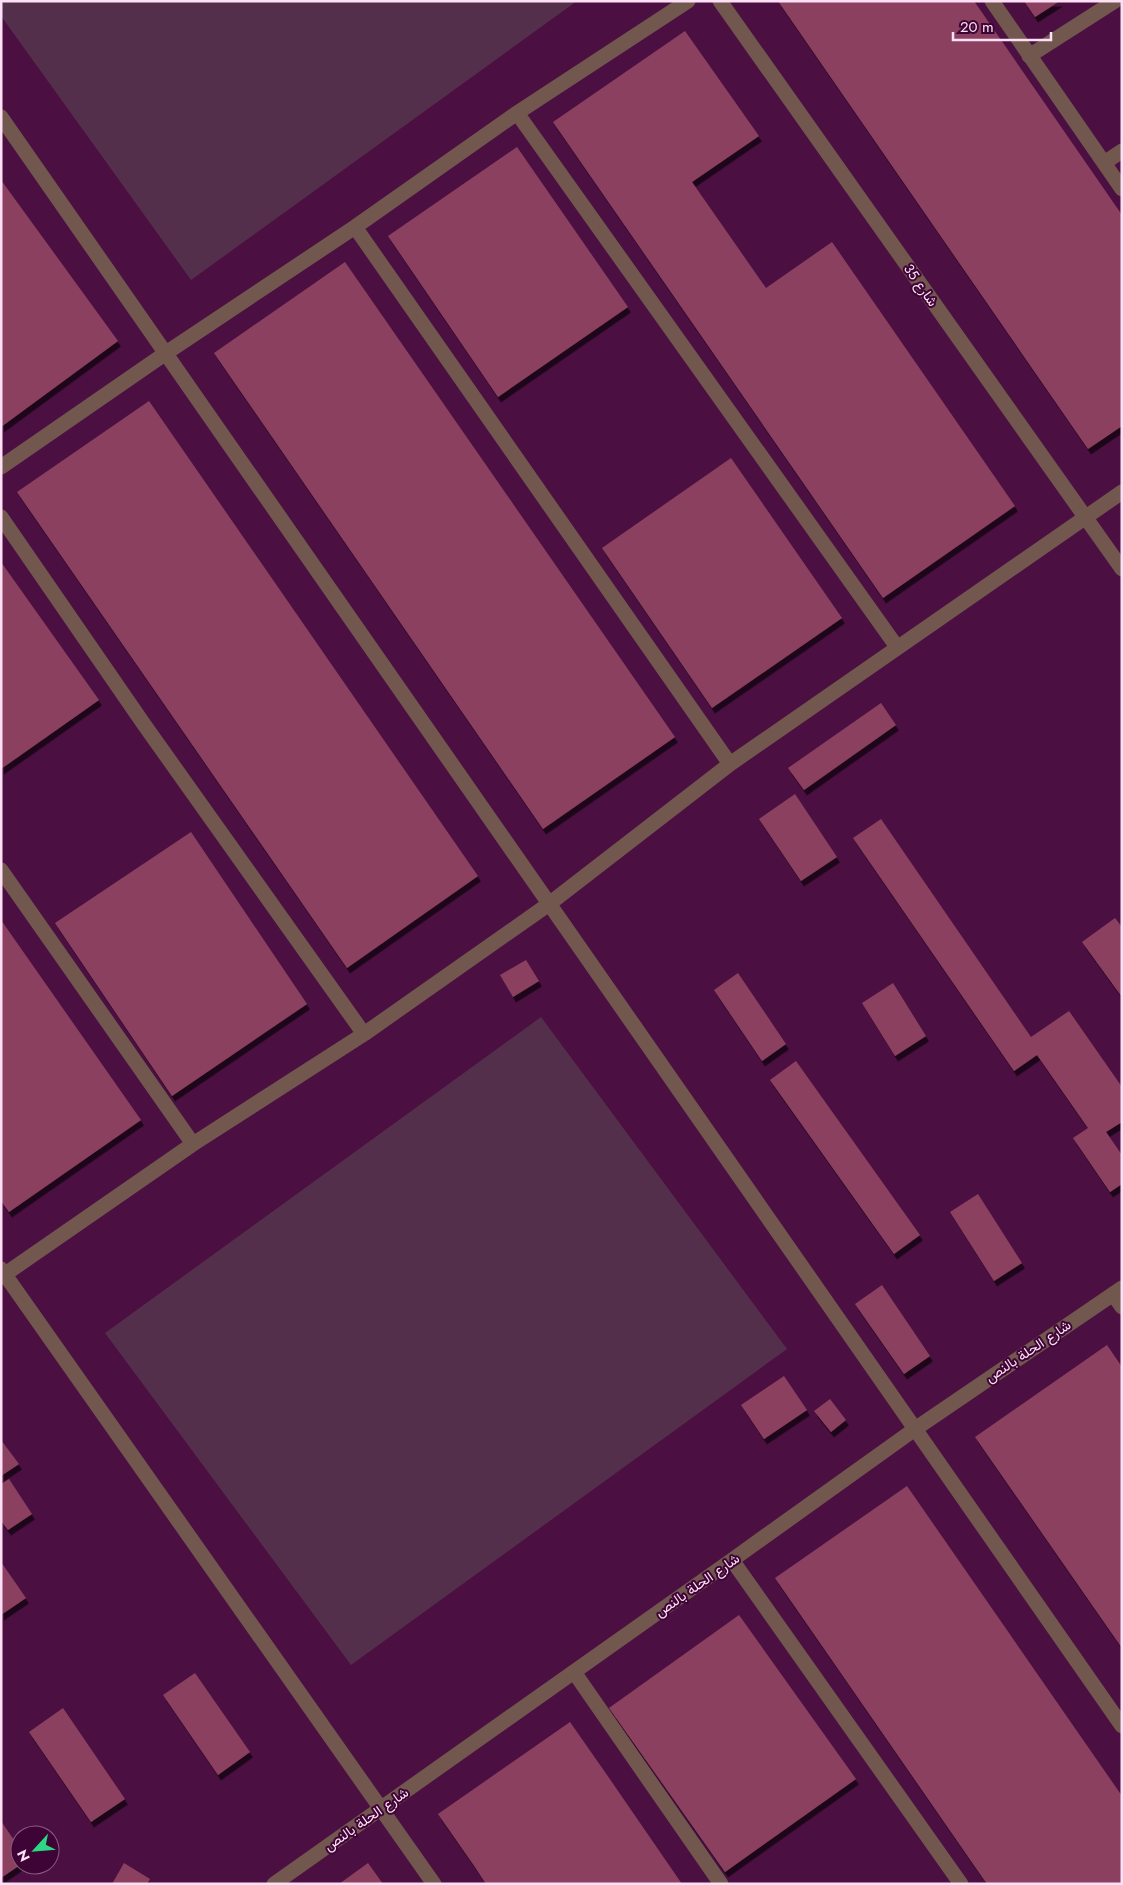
<svg xmlns="http://www.w3.org/2000/svg" width="1123" height="1885" font-family="Jost,Vazirmatn,sans-serif">
<style>
.green{fill:#532f4b}
.building{fill:#8b4160;filter:url(#shadow)}
.lines{fill:none;stroke-linecap:round;stroke-linejoin:round}
.minor{stroke:#72574f;stroke-width:15}
.labels{text-anchor:middle;stroke-width:4;stroke-linejoin:round;paint-order:stroke}
.street-label{font-size:14px;fill:#fde0f5;stroke:#3f0436}
</style>
<defs>
<filter id="shadow"><feDropShadow dx="3" dy="5.5" stdDeviation="0" flood-color="#0009"/></filter>
</defs>
<rect width="100%" height="100%" fill="#4b1041"/>
<path class="green" d="M 1,1 L 577,1 L 191,280 L 1,16 Z
M 541,1017 L 787,1349 L 351,1665 L 105,1333 Z"/>
<path class="building" d="M 778,1 L 974,1 L 1122,215 L 1122,426 L 1088,449 Z
M 1024,1 L 1060,1 L 1035,17 Z
M 685,31 L 759,136 L 692,182 L 766,288 L 832,242 L 1015,506 L 883,598 L 553,122 Z
M 517,147 L 628,307 L 498,397 L 388,236 Z
M 1,180 L 118,341 L 1,427 Z
M 345,262 L 675,737 L 543,829 L 214,353 Z
M 149,401 L 478,876 L 347,968 L 17,492 Z
M 731,458 L 842,618 L 712,708 L 602,548 Z
M 1,562 L 99,700 L 1,769 Z
M 881,703 L 896,725 L 804,790 L 788,768 Z
M 795,794 L 837,857 L 801,881 L 759,819 Z
M 881,819 L 1031,1037 L 1069,1011 L 1122,1087 L 1122,1122 L 1106,1132 L 1122,1155 L 1122,1184 L 1110,1192 L 1073,1138 L 1088,1128 L 1037,1055 L 1014,1071 L 853,838 Z
M 191,832 L 307,1004 L 172,1096 L 55,923 Z
M 1115,918 L 1122,927 L 1122,997 L 1082,942 Z
M 1,920 L 141,1120 L 9,1212 L 1,1201 Z
M 526,960 L 539,981 L 513,997 L 500,975 Z
M 738,973 L 786,1044 L 762,1061 L 714,990 Z
M 893,983 L 926,1036 L 895,1056 L 862,1003 Z
M 796,1061 L 920,1235 L 894,1254 L 770,1080 Z
M 978,1194 L 1022,1263 L 994,1281 L 950,1212 Z
M 882,1285 L 930,1356 L 904,1374 L 855,1304 Z
M 1107,1345 L 1122,1367 L 1122,1648 L 975,1437 Z
M 784,1376 L 807,1410 L 764,1439 L 741,1405 Z
M 830,1399 L 846,1420 L 831,1432 L 814,1411 Z
M 1,1440 L 19,1464 L 1,1476 Z
M 9,1479 L 32,1514 L 8,1530 L 1,1521 L 1,1484 Z
M 907,1486 L 1122,1796 L 1122,1884 L 987,1884 L 775,1578 Z
M 1,1562 L 26,1598 L 1,1615 Z
M 739,1615 L 856,1779 L 725,1872 L 609,1708 Z
M 195,1673 L 250,1752 L 218,1775 L 163,1695 Z
M 63,1708 L 125,1799 L 91,1822 L 29,1732 Z
M 570,1722 L 607,1775 L 682,1884 L 486,1884 L 475,1867 L 438,1814 Z
M 1,1821 L 20,1849 L 20,1865 L 1,1878 Z
M 124,1863 L 150,1879 L 147,1884 L 112,1884 Z
M 368,1863 L 383,1884 L 339,1884 Z"/>
<g class="lines">
<path class="minor" d="M 720,1 L 1122,569
M 992,1 L 1122,189
M 1029,56 L 1115,1
M 517,113 L 897,647
M 1,117 L 1122,1726
M 1104,163 L 1122,151
M 355,227 L 730,764
M 1,467 L 166,353 L 355,227 L 517,113 L 688,1
M 1,517 L 143,723 L 364,1034
M 1,870 L 193,1144
M 1,1269 L 434,1884
M 1,1277 L 193,1144 L 364,1034 L 549,904 L 730,764 L 1122,492
M 1113,1294 L 1122,1307
M 732,1560 L 961,1884
M 574,1672 L 721,1884
M 274,1884 L 732,1560 L 915,1429 L 1122,1288"/>
</g>
<g class="labels">
<g class="street-label">
<text transform="translate(921 285) rotate(55)" y="5">شارع 35</text>
<text transform="translate(1028 1351) rotate(-34)" y="5">شارع الحلة بالنص</text>
<text transform="translate(697 1585) rotate(-35)" y="5">شارع الحلة بالنص</text>
<text transform="translate(366 1819) rotate(-35)" y="5">شارع الحلة بالنص</text>
</g>
</g>
<rect width="1123" height="1885" fill="none" stroke="#fde0f5" stroke-width="5"/>
<g transform="translate(35 1850) rotate(244)"><circle r="24" fill="#3f0436" stroke="#8b5c82"/>
<path d="M0-4L9 19L0 12L-9 19Z" fill="#2cd884"/>
<text y="-8" font-size="14" font-weight="bold" text-anchor="middle" fill="#fde0f5">N</text>
</g>
<path d="M953 32v8h98v-8" fill="none" stroke="#fde0f5" stroke-width="2.5"/>
<text x="960" y="32" font-size="15" fill="#fde0f5" stroke="#3f0436" stroke-width="4" paint-order="stroke">20 m</text>
</svg>
